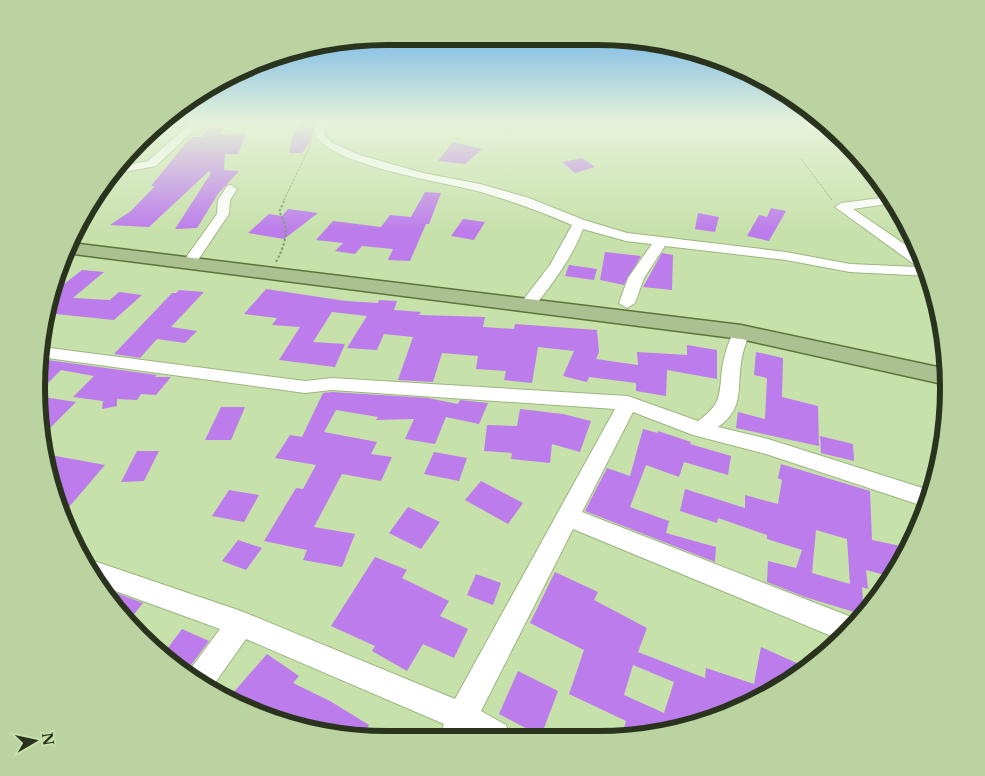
<svg xmlns="http://www.w3.org/2000/svg" width="985" height="776" font-family="'Libre Baskerville',serif">
<style>
.building{fill:#bc7ceb;fill-rule:evenodd}
.lines{fill:none;stroke-linecap:round;stroke-linejoin:round}
.minor-casing{stroke:#9cb581;stroke-width:2}
.major-casing{stroke:#5a7539;stroke-width:3}
.path-far1{stroke:#84976f;stroke-width:1;stroke-dasharray:2.5 1;stroke-linecap:butt}
.path{stroke:#84976f;stroke-width:2;stroke-dasharray:2.5 2;stroke-linecap:butt}
.minor{fill:#fff;fill-rule:evenodd}
.major{fill:#acc191;fill-rule:evenodd}
.rim{fill:none;stroke:#29331e;stroke-width:6}
</style>
<rect width="100%" height="100%" fill="#c7e1ab"/>
<path class="building" d="M 212,123 L 226,123 L 219,135 L 246,134 L 238,154 L 225,154 L 224,170 L 239,171 L 218,194 L 197,228 L 175,229 L 211,173 L 209,171 L 149,227 L 110,225 L 131,211 L 155,186 L 151,186 L 186,143 L 192,137 L 202,137 Z
M 302,123 L 314,123 L 311,141 L 302,153 L 289,153 L 292,137 Z
M 453,142 L 482,149 L 465,164 L 438,161 Z
M 582,158 L 595,167 L 575,173 L 562,162 Z
M 425,192 L 441,193 L 429,224 L 426,224 L 410,261 L 388,260 L 393,249 L 362,246 L 355,254 L 335,251 L 343,243 L 316,240 L 333,221 L 381,227 L 390,215 L 411,217 Z
M 771,208 L 786,211 L 769,241 L 747,236 L 759,215 L 767,217 Z
M 288,209 L 318,213 L 284,239 L 248,233 L 269,214 L 282,216 Z
M 698,213 L 719,217 L 715,232 L 695,229 Z
M 463,219 L 485,222 L 474,240 L 451,236 Z
M 605,252 L 641,256 L 624,285 L 600,280 Z
M 662,253 L 673,255 L 672,290 L 643,287 Z
M 569,265 L 597,269 L 594,280 L 565,276 Z
M 82,270 L 104,272 L 73,298 L 110,300 L 119,292 L 142,295 L 114,320 L 46,313 L 49,296 Z
M 266,289 L 346,301 L 378,303 L 379,300 L 397,301 L 394,310 L 421,312 L 419,315 L 485,317 L 483,327 L 514,329 L 515,324 L 597,330 L 599,352 L 596,359 L 638,365 L 637,352 L 687,355 L 687,345 L 717,350 L 717,379 L 667,370 L 666,396 L 636,391 L 636,383 L 589,377 L 587,382 L 563,376 L 574,351 L 538,347 L 532,383 L 504,380 L 506,371 L 476,369 L 478,356 L 442,353 L 433,382 L 398,380 L 413,337 L 384,334 L 377,350 L 347,348 L 367,316 L 332,312 L 313,342 L 345,344 L 335,367 L 279,360 L 300,327 L 272,325 L 277,318 L 244,314 Z
M 179,290 L 204,292 L 171,327 L 197,331 L 185,343 L 157,339 L 140,358 L 114,354 L 172,293 L 176,293 Z
M 756,352 L 783,358 L 782,397 L 818,406 L 819,446 L 736,428 L 738,412 L 765,419 L 767,378 L 754,375 Z
M 40,359 L 157,375 L 155,377 L 171,377 L 156,395 L 141,394 L 137,400 L 117,399 L 117,406 L 102,409 L 103,401 L 73,397 L 94,376 L 61,370 L 37,394 Z
M 332,392 L 428,398 L 458,404 L 460,400 L 488,403 L 479,424 L 446,417 L 435,444 L 405,439 L 414,419 L 376,420 L 378,417 L 336,410 L 324,432 L 377,442 L 371,454 L 392,457 L 381,481 L 342,474 L 314,527 L 355,534 L 342,567 L 303,560 L 307,550 L 264,541 L 296,488 L 303,489 L 316,465 L 275,458 L 290,435 L 302,437 L 323,393 Z
M 37,396 L 76,402 L 49,429 L 41,428 Z
M 221,407 L 245,407 L 231,440 L 205,440 Z
M 520,409 L 563,414 L 591,421 L 580,452 L 552,444 L 550,463 L 511,459 L 512,453 L 484,451 L 487,425 L 517,426 Z
M 643,429 L 658,433 L 658,431 L 691,442 L 690,444 L 731,456 L 728,475 L 684,462 L 679,477 L 646,465 L 630,507 L 669,521 L 666,533 L 716,547 L 715,562 L 585,511 L 607,468 L 630,476 Z
M 820,436 L 853,444 L 854,461 L 821,453 Z
M 137,451 L 159,451 L 144,481 L 121,482 Z
M 434,452 L 467,458 L 459,481 L 424,474 Z
M 45,454 L 105,465 L 63,514 L 48,479 Z
M 781,464 L 870,491 L 872,540 L 910,548 L 892,577 L 866,570 L 868,589 L 862,587 L 864,615 L 805,597 L 767,582 L 768,561 L 796,568 L 802,550 L 767,539 L 767,535 L 718,518 L 717,523 L 680,511 L 685,489 L 745,508 L 745,495 L 778,504 L 782,480 L 778,478 ZM 816,530 L 847,539 L 850,584 L 812,573 Z
M 481,481 L 523,503 L 508,524 L 465,500 Z
M 229,490 L 259,495 L 244,522 L 212,516 Z
M 408,507 L 440,522 L 421,549 L 389,533 Z
M 238,540 L 262,548 L 246,570 L 222,561 Z
M 375,557 L 407,570 L 402,578 L 449,601 L 440,616 L 468,629 L 454,658 L 423,644 L 407,671 L 372,651 L 375,646 L 331,626 Z
M 555,572 L 598,592 L 594,600 L 647,628 L 638,652 L 705,678 L 706,668 L 754,684 L 761,647 L 808,668 L 773,692 L 710,721 L 621,739 L 626,721 L 569,694 L 584,650 L 530,623 ZM 633,665 L 674,682 L 664,713 L 624,695 Z
M 476,574 L 501,583 L 493,605 L 467,595 Z
M 100,587 L 143,603 L 127,623 Z
M 182,629 L 209,641 L 191,665 L 164,653 Z
M 267,654 L 299,676 L 293,683 L 330,701 L 369,725 L 364,734 L 320,733 L 264,716 L 233,693 Z
M 518,671 L 558,691 L 541,736 L 499,714 Z"/>
<g class="lines">
<g class="minor-casing">
<path id="minor" d="M 191,123 L 201,123 L 156,166 L 113,174 L 118,167 L 148,161 Z
M 319,123 L 329,123 L 324,130 L 325,136 L 332,143 L 360,155 L 423,173 L 480,184 L 529,198 L 584,220 L 627,233 L 786,252 L 850,264 L 918,267 L 835,207 L 841,203 L 889,197 L 894,203 L 853,209 L 922,256 L 930,276 L 850,272 L 786,260 L 665,246 L 644,278 L 635,303 L 627,308 L 619,303 L 628,278 L 652,244 L 626,241 L 583,229 C 572,258 553,283 534,307 L 522,307 L 520,304 L 550,265 L 572,225 C 542,212 512,201 481,192 C 450,183 318,164 314,130 Z
M 803,123 C 822,121 841,139 853,153 L 847,152 Z
M 231,185 L 237,189 L 230,200 L 229,214 L 194,266 L 184,266 L 182,263 L 217,214 L 218,200 L 227,186 Z
M 741,327 L 747,328 L 749,332 C 747,342 742,352 741,363 C 737,389 744,409 718,427 L 768,439 L 932,491 L 926,507 L 766,454 L 693,435 L 633,412 L 582,512 L 859,620 L 841,640 L 573,529 L 481,711 L 506,725 L 510,737 L 440,735 L 444,724 L 246,639 L 210,690 L 186,675 L 220,629 L 99,585 L 82,561 L 88,559 L 241,611 L 455,699 L 615,409 L 332,390 L 305,393 L 40,357 L 42,347 L 305,381 L 332,378 L 628,396 L 698,421 C 725,402 718,392 723,363 C 725,352 729,342 733,332 L 735,328 Z"/>
</g>
<g class="major-casing">
<path id="major" d="M 71,243 L 741,325 L 947,369 L 947,385 L 741,339 L 66,253 Z"/>
</g>
<path class="path-far1" d="M 801,159 L 832,200
M 284,200 L 312,142"/>
<path class="path" d="M 276,262 C 285,245 291,229 279,212 L 285,199"/>
<use href="#minor" class="minor"/>
<use href="#major" class="major"/>
</g>
<linearGradient id="sky" x2="0" y2="1"><stop stop-color="#59a8ed"/><stop offset="0.53" stop-color="#e6f2d9"/><stop offset="1" stop-color="#e6f2d9" stop-opacity="0"/></linearGradient>
<rect width="985" height="231" fill="url(#sky)"/>
<path d="M0 0H985V776H0ZM388 45H597A343 343 0 0 1 940 388V388A343 343 0 0 1 597 731H388A343 343 0 0 1 45 388V388A343 343 0 0 1 388 45Z" fill="#bad3a0" fill-rule="evenodd"/>
<path class="rim" d="M388 45H597A343 343 0 0 1 940 388V388A343 343 0 0 1 597 731H388A343 343 0 0 1 45 388V388A343 343 0 0 1 388 45Z"/>
<g transform="translate(35 741) rotate(81)" stroke="#c7e1ab" stroke-width="4" paint-order="stroke">
<path d="M0-4L9 19L0 12L-9 19Z" fill="#29331e"/>
<text y="-8" font-size="14" font-weight="bold" text-anchor="middle" fill="#29331e">N</text>
</g>
</svg>
